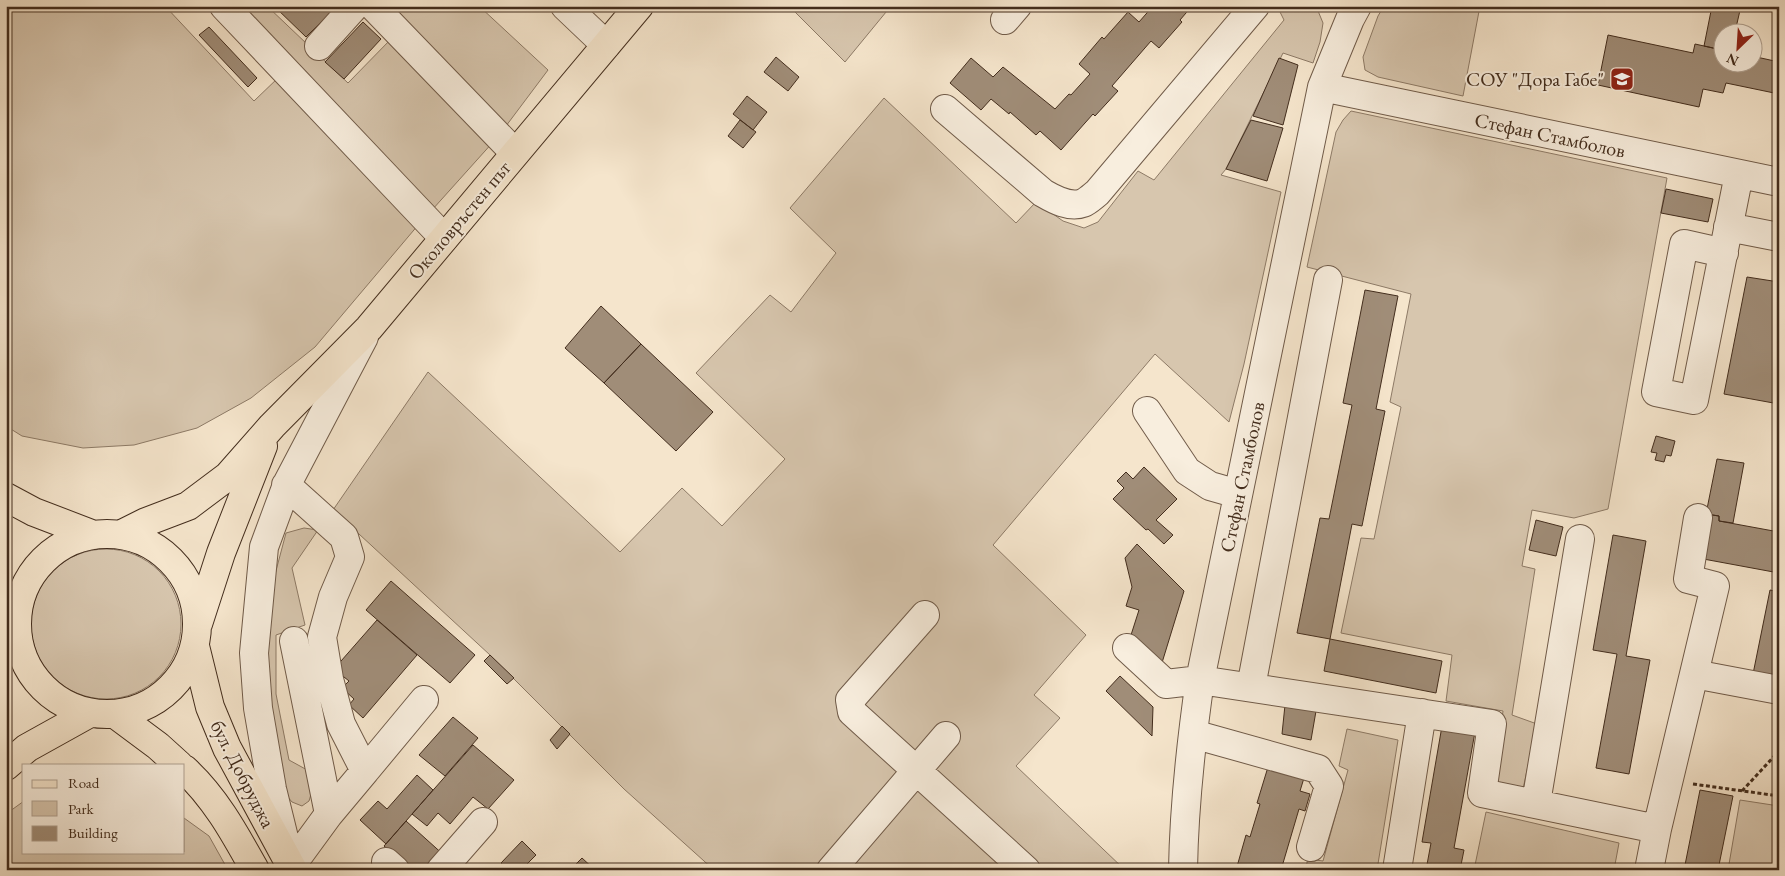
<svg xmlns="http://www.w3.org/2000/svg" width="1785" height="876" font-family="'EB Garamond',serif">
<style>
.green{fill:#d7c6ae;stroke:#8d7a66}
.building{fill:#a08d78;stroke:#432d1d}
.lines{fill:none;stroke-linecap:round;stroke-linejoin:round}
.minor-casing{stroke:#705b49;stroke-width:30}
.major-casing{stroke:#432d1d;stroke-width:30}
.path{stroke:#432d1d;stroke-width:3;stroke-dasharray:4 2.5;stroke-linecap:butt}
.minor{stroke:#f8eede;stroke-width:28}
.major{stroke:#f5e5cc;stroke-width:28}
.labels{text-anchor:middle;stroke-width:4;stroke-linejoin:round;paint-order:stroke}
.poi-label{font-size:20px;fill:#432d1d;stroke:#f8eede;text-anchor:end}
.street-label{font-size:20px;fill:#432d1d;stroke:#f8eede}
</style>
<rect width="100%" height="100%" fill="#f5e5cc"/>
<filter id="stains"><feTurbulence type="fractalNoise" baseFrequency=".004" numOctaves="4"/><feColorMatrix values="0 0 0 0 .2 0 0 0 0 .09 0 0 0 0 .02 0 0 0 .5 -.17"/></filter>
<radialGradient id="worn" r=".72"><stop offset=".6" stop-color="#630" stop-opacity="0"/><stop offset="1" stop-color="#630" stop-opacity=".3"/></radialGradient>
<path class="green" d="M 6,6 L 165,6 L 254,101 L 280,76 L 419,224 L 315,347 L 251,398 L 197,428 L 134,445 L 83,448 L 22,436 L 6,426 Z
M 240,6 L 267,6 L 348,83 L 392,38 L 494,141 L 432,210 Z
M 384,6 L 479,6 L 548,70 L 503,130 Z
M 789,6 L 891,6 L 845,62 Z
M 1282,6 L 1316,6 L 1323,23 L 1320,42 L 1313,63 L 1283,53 L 1226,169 L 1221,175 L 1281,192 L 1244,364 L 1229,422 L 1155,354 L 993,545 L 1086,635 L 1034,695 L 1060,718 L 1016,766 L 1125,870 L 714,870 L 624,789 L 490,655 L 333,510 L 428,372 L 620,552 L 682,488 L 722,526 L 785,459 L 696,373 L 770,295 L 791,312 L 836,253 L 790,208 L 884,98 L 1016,223 L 1036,202 L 1063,221 L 1084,228 L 1098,222 L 1138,171 L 1154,180 L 1284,20 L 1279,10 Z
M 1384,6 L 1480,6 L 1463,96 L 1378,77 L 1365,70 L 1363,57 L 1378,16 Z
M 1351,111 L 1667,178 L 1608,509 L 1574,518 L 1532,510 L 1522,566 L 1535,569 L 1512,715 L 1537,724 L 1523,789 L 1494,784 L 1503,711 L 1446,701 L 1452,655 L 1341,633 L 1361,538 L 1374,539 L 1401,407 L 1390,402 L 1411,294 L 1307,267 L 1336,132 L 1343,120 Z
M 304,528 L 318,530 L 292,568 L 305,625 L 276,635 L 276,694 L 289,760 L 309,771 L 312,791 L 309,801 L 302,806 L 292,802 L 287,796 L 266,709 L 265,657 L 273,582 L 286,533 Z
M31 624a75 75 0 1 1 150 0a75 75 0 1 1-150 0Z
M 1347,729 L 1398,740 L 1377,870 L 1305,870 L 1308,859 L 1323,861 L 1348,770 L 1339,766 Z
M 1740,800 L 1779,806 L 1778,870 L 1728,870 Z
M 24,801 L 24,852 L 184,852 L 184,818 L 209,836 L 228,870 L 6,870 L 6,814 Z
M 1486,812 L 1619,843 L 1614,870 L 1474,870 Z"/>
<path class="building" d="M 274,6 L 337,6 L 306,37 Z
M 1153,6 L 1192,6 L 1180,20 L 1182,22 L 1159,48 L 1151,41 L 1112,86 L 1118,91 L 1095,116 L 1093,114 L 1061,150 L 1040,131 L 1036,135 L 1010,112 L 1009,114 L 991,99 L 981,110 L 950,83 L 971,58 L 993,77 L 1003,67 L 1055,109 L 1069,94 L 1071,95 L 1090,74 L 1079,64 L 1102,37 L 1104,39 L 1128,12 L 1139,22 Z
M 1712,6 L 1741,6 L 1735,32 L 1722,32 L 1722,50 L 1704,46 Z
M 363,22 L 381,39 L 344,79 L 325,62 Z
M 209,27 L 257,78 L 248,87 L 199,35 Z
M 1608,35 L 1693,53 L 1695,44 L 1722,50 L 1722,62 L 1752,62 L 1752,56 L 1779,62 L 1779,94 L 1726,83 L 1723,93 L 1703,89 L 1699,107 L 1598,85 Z
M 776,57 L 799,77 L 788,91 L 764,72 Z
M 1279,58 L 1298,65 L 1283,125 L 1253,116 Z
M 747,96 L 767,112 L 753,130 L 733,114 Z
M 740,120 L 756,132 L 743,148 L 728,136 Z
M 1251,120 L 1283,128 L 1267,181 L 1226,169 Z
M 1666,189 L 1713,199 L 1708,222 L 1661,213 Z
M 1747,277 L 1779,282 L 1779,404 L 1724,394 Z
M 1365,290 L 1398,296 L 1376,409 L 1385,411 L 1362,526 L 1352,524 L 1330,639 L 1297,633 L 1320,518 L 1329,519 L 1352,405 L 1343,403 Z
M 601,306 L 641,344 L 604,383 L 565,348 Z
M 641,344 L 713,412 L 676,451 L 604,383 Z
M 1656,436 L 1675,441 L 1671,456 L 1666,455 L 1664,462 L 1655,460 L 1657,453 L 1651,452 Z
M 1717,459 L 1744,463 L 1733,523 L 1719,521 L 1719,516 L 1706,514 Z
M 1144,467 L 1177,499 L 1156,520 L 1173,535 L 1164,544 L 1148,529 L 1146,530 L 1113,499 L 1124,488 L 1117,481 L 1126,472 L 1133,479 Z
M 1706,514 L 1719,516 L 1719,521 L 1779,532 L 1779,573 L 1698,558 Z
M 1536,520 L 1563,527 L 1556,556 L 1529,550 Z
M 1613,535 L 1646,541 L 1626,656 L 1650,660 L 1629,774 L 1596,768 L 1617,654 L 1593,650 Z
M 1137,544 L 1184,591 L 1161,666 L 1131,635 L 1139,610 L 1126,606 L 1132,587 L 1125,558 Z
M 391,581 L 475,655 L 450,683 L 366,610 Z
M 1770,590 L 1779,592 L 1779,680 L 1753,674 Z
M 377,620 L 417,655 L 363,718 L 349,705 L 354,699 L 342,688 L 349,681 L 334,669 Z
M 1330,639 L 1442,661 L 1436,693 L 1324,671 Z
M 490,655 L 514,678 L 507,684 L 484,661 Z
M 1120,676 L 1153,707 L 1152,736 L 1106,691 Z
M 1285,705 L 1316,711 L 1311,740 L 1282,734 Z
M 453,717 L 478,738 L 445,776 L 419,755 Z
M 562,726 L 570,734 L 557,749 L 550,740 Z
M 1442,726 L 1475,732 L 1454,848 L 1464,850 L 1460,870 L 1426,870 L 1431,843 L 1422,842 Z
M 473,745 L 514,780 L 488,809 L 473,797 L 450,824 L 438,813 L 427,826 L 412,814 Z
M 1268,767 L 1304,778 L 1300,791 L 1310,794 L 1305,811 L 1299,809 L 1281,870 L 1236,870 L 1246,835 L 1250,837 L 1260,804 L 1257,803 Z
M 417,775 L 433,790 L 386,844 L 360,820 L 378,801 L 387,809 Z
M 1700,790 L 1733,796 L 1718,870 L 1684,870 Z
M 406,821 L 446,857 L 435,870 L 411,870 L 384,846 Z
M 522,841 L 536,855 L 521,870 L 508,870 L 501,863 Z
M 582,858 L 595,870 L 570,870 Z"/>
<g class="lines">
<g class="minor-casing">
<path id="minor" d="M 224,6 L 444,238
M 373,6 L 515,153
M 565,6 L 606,45
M 1005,20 L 1017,6
M 319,46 L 355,6
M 1322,87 L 1779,182
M 945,109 L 1043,193 C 1055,200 1070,208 1083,203 C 1088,201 1093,196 1097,193 L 1255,6
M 1728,227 L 1779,237
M 1724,253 L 1684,244 L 1656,392 L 1694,400 L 1739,174
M 1147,411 L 1187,471 L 1210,486 L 1238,494
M 286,485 L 344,537 L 350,557 L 333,597 L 322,637 L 329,679 L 341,724 L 365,771 L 329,814 L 291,866
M 925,615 L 850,700 L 852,712 L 1026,870
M 294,641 L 329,814
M 1127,648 L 1166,684 L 1200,680 L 1492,724 L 1482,793 L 1657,829 L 1649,870
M 1694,674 L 1779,690
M 1251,687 L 1328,280
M 1193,734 L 1318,769 L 1329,786 L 1311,847
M 365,771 L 424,700
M 1536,803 L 1580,539
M 1657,829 L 1715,586 L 1688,579 L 1698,518
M 287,850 L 272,789 L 258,708 L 254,653 L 264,547 L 288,482 L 364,337
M 386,862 L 395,870
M 441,870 L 483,822
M 831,870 L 946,736
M 1183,870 C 1184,806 1191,743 1200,680 L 1322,87 L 1350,19 L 1357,6
M 1397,870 L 1422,713"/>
</g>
<g class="major-casing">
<path id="major" d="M 6,497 L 34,512 L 94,535
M17 624a90 90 0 1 1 180 0a90 90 0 1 1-180 0Z
M 120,535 L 146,522 L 188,506 L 228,476 L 272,426 L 369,328 L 639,6
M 198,624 L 221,553 L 263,446
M 195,646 L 210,707 L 227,748 L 293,870
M 115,714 L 158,746 L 179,765
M 6,766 L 27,748 L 90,713
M 184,769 C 215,797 235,834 255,870"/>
</g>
<path class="path" d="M 1693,784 L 1779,796
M 1742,791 L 1779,751"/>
<use href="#minor" class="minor"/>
<use href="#major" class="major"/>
</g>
<defs>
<g id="school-square" transform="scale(1.25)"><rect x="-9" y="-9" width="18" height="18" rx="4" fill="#8f2418" stroke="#f8eede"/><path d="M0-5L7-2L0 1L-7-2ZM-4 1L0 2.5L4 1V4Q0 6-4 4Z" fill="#fff"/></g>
</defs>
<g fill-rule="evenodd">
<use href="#school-square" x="1622" y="79"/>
</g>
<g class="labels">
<g class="poi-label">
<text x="1604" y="86">СОУ "Дора Габе"</text>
</g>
<g class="street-label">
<text transform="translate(1550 135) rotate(12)" y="7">Стефан Стамболов</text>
<text transform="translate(459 220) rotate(-50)" y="7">Околовръстен път</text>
<text transform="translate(1242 477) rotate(-78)" y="7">Стефан Стамболов</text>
<text transform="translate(243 774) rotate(63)" y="7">бул. Добруджа</text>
</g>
</g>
<rect width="1785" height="876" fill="none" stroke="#f5e5cc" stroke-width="25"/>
<rect x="8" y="8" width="1770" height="861" fill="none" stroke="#432d1d" stroke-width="2.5"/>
<rect x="12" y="12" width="1760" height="851" fill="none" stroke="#432d1d"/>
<rect x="22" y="764" width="162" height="90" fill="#f8eede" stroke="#b0a191"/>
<rect x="32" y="780" width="25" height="8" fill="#f5e5cc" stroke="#b0a191"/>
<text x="68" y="788" font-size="15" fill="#432d1d">Road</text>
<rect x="32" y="801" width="25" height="15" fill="#d7c6ae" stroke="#b0a191"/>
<text x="68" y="814" font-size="15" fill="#432d1d">Park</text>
<rect x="32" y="826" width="25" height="15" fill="#a08d78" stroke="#b0a191"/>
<text x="68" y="838" font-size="15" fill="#432d1d">Building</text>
<g transform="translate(1738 48) rotate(205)"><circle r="24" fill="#f8eede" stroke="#b0a191"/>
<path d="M0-4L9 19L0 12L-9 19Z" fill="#8f2418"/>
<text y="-8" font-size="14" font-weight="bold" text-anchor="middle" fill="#432d1d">N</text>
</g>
<rect width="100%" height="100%" filter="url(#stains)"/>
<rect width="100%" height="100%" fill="url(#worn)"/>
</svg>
